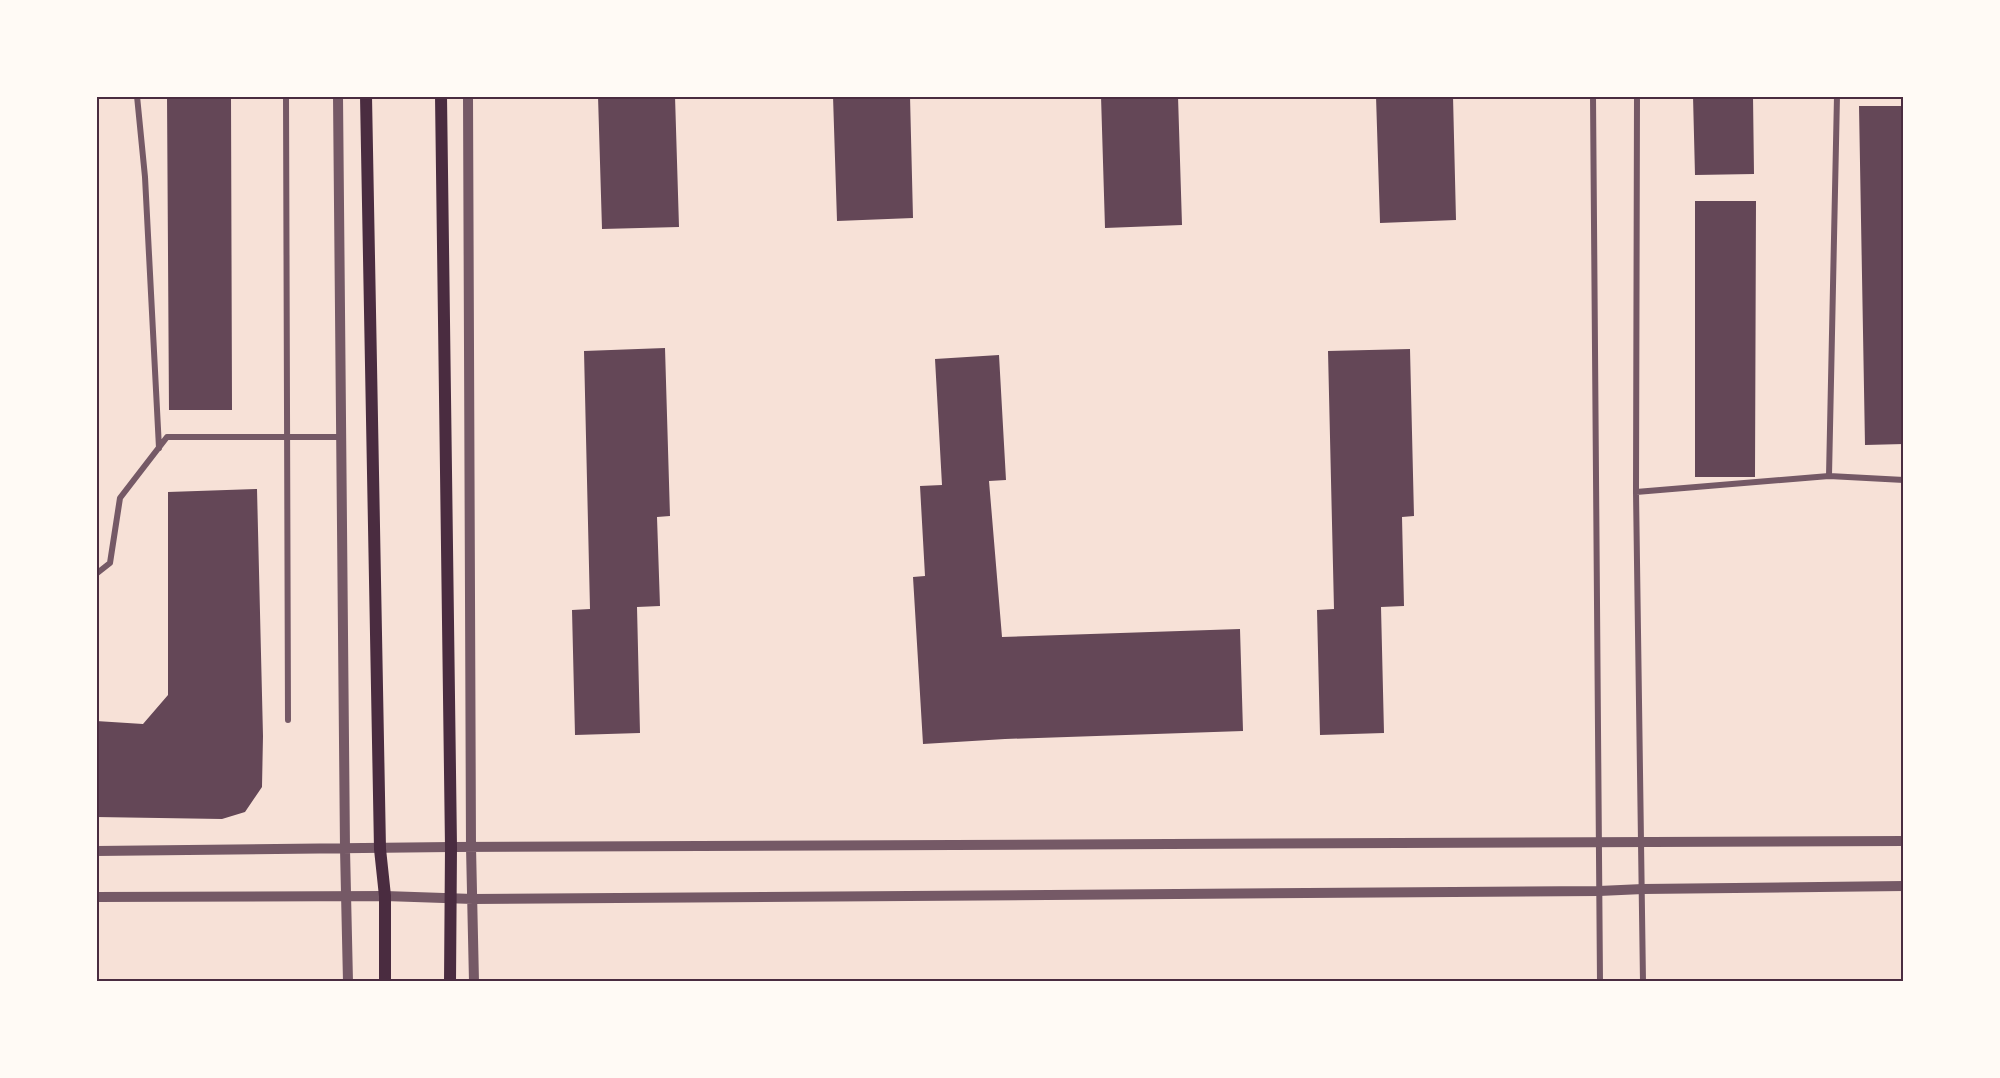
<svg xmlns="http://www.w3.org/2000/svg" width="2000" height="1078" font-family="Arial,sans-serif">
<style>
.building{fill:#644757}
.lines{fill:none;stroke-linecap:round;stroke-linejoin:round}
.minor{stroke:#755966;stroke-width:6}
.tertiary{stroke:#755966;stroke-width:10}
.secondary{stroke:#4a2c40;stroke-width:12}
.neatline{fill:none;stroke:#4a2c40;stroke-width:2}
</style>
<rect width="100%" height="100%" fill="#f7e1d7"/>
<path class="building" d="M 167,96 L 231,96 L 232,410 L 169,410 Z
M 598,96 L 675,96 L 679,227 L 602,229 Z
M 833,96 L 910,96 L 913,218 L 837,221 Z
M 1101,96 L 1178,96 L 1182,225 L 1105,228 Z
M 1376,96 L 1453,96 L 1456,220 L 1380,223 Z
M 1693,96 L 1753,96 L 1754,174 L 1695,175 Z
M 1859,106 L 1904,106 L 1904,444 L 1865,445 Z
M 1695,201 L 1756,201 L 1755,477 L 1695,477 Z
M 665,348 L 670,516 L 657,517 L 660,606 L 637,607 L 640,733 L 575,735 L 572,610 L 590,609 L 584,351 Z
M 1410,349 L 1414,516 L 1402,517 L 1404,606 L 1381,607 L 1384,733 L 1320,735 L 1317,610 L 1334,609 L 1328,351 Z
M 999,355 L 1006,480 L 989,481 L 1002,637 L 1240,629 L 1243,731 L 1005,739 L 923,744 L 913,577 L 925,576 L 920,486 L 942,485 L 935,359 Z
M 257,489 L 263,736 L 262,787 L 245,812 L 222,819 L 96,817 L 96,721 L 143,724 L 168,695 L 168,492 Z"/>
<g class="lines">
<path class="minor" d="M 137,96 L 145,177 L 159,448
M 286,96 L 288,720
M 1593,96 L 1600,982
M 1637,96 L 1636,492 L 1643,982
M 1829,476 L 1837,96
M 1636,492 L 1829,476 L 1904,480
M 96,574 L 110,563 L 120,498 L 167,437 L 342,437"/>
<path class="tertiary" d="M 338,96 L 345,849 L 348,982
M 468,96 L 471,847 L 474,982
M 96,851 L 451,847 L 1904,841
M 96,897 L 385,896 L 473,899 L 1599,891 L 1643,889 L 1904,886"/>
<path class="secondary" d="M 366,96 L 380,849 L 385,896 L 385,982
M 441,96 L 451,847 L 450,982"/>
</g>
<rect width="2000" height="1078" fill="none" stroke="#fffaf5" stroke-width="195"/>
<rect x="98" y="98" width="1804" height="882" class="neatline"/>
</svg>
